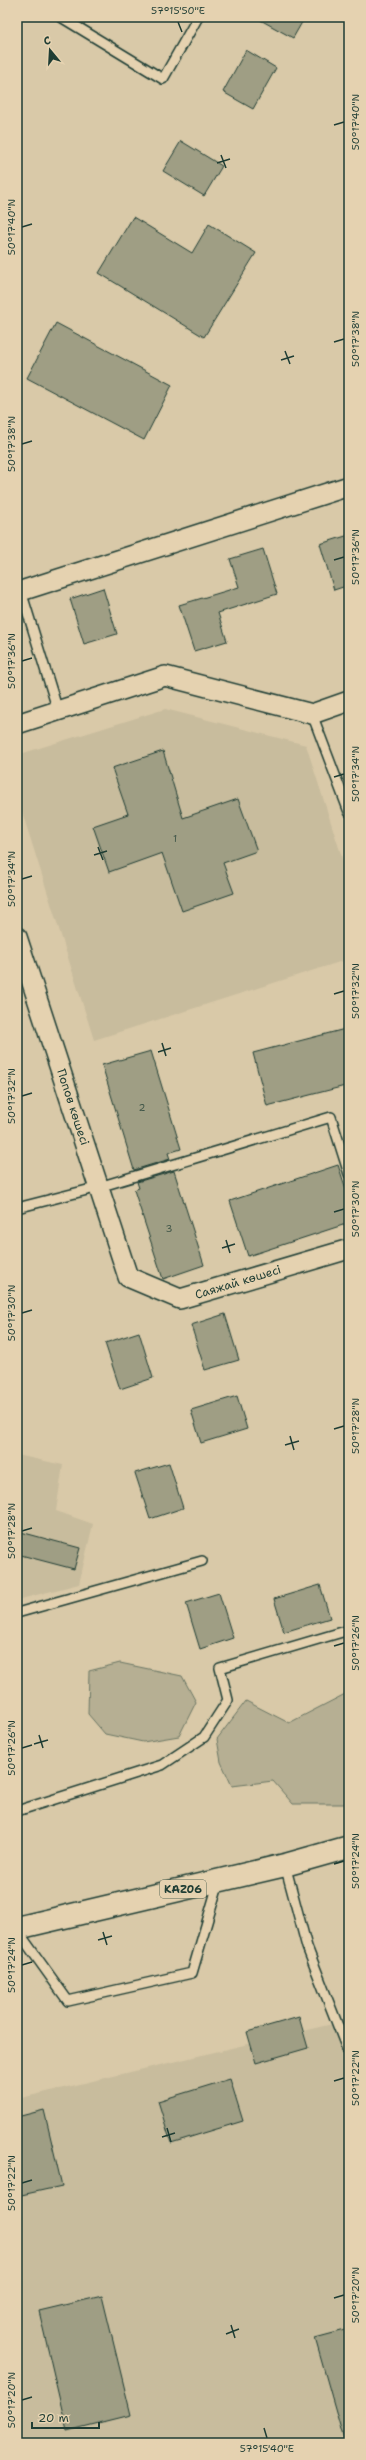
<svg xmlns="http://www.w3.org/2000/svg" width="366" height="2460" font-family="'Shantell Sans',sans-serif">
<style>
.built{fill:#c8bc9d}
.green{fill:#b6af93;stroke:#6a7664}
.building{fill:#9f9e84;stroke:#1f3d34}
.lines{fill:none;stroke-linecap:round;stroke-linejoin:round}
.service-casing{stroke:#1f3d34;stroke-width:12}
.minor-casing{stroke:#1f3d34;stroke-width:22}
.trunk-casing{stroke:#1f3d34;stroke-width:25}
.service{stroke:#e5d2b0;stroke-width:9}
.minor{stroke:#e5d2b0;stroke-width:19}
.trunk{stroke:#e5d2b0;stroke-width:22}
.ticks{fill:none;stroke:#1f3d34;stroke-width:1.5}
.labels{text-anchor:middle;stroke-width:3;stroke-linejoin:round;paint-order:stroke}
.number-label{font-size:10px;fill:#3f5548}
.shield{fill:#e5d2b0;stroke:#5a6a59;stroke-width:1}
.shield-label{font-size:11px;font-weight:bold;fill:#1f3d34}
.street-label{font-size:12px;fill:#1f3d34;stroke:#e5d2b0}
.neatline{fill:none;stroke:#1f3d34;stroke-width:1.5}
.ticks-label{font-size:10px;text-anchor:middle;fill:#1f3d34}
</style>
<rect width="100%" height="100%" fill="#d9c9a8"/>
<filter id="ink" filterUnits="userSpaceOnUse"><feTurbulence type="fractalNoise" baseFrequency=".025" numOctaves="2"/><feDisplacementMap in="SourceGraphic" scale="8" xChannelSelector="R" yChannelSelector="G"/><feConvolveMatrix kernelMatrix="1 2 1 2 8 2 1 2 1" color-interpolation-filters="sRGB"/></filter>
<g filter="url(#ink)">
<path class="built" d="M 165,709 L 306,745 L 349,879 L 349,959 L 94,1040 L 17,796 L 17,755 Z
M 17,1455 L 63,1465 L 56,1511 L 93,1524 L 79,1584 L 17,1600 Z
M 349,2020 L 349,2443 L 17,2443 L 17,2099 Z"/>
<path class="green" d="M 120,1663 L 182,1676 L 196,1702 L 179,1736 L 143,1742 L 105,1734 L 88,1714 L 89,1671 Z
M 349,1692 L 349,1802 L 344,1804 L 293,1804 L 273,1781 L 232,1786 L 221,1762 L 217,1739 L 246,1701 L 289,1723 Z"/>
<path class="building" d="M 255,17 L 305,17 L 293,38 Z
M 246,50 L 276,68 L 253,109 L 223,92 Z
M 181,141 L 222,166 L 204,196 L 163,171 Z
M 133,217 L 192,253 L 209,224 L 256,253 L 204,337 L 99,273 Z
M 56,323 L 172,385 L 144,440 L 27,378 Z
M 349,535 L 349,585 L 334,590 L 320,544 Z
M 263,549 L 277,594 L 218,613 L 227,641 L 194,651 L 179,605 L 239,587 L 230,559 Z
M 103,588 L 117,634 L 84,644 L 70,599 Z
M 163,751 L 183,818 L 238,799 L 257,851 L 223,863 L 234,893 L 182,911 L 162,853 L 109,872 L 93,826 L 128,814 L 112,768 Z
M 345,1029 L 349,1044 L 349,1085 L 267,1106 L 253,1053 Z
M 151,1051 L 181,1149 L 168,1153 L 170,1159 L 134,1170 L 102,1065 Z
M 338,1165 L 349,1198 L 349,1223 L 248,1256 L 230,1201 Z
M 174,1171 L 204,1265 L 163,1279 L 134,1190 L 139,1188 L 137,1182 Z
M 225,1314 L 239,1360 L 205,1370 L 191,1325 Z
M 139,1332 L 153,1378 L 120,1389 L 105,1343 Z
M 237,1396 L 247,1429 L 201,1443 L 191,1410 Z
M 169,1463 L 183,1508 L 150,1519 L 135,1473 Z
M 17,1531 L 80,1548 L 74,1569 L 17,1554 Z
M 320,1585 L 330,1618 L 284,1632 L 274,1599 Z
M 219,1593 L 233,1638 L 200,1649 L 186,1603 Z
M 299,2017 L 308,2048 L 256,2063 L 247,2032 Z
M 230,2079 L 243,2121 L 171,2143 L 158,2101 Z
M 44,2110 L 62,2186 L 17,2196 L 17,2117 Z
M 102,2296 L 131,2415 L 67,2431 L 39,2311 Z
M 345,2330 L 349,2345 L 349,2439 L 344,2440 L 315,2338 Z"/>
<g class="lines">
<g class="service-casing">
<path id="service" d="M 61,17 L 163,79 L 198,17
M 21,591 L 58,711
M 312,714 L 349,812
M 17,1208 L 99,1187 L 331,1117 L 349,1174
M 17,1613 L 202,1561
M 17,1811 L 162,1765 L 204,1737 L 228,1700 L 220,1668 L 349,1630
M 285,1865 L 307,1947 L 349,2054
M 17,1930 L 68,2001 L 192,1973 L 219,1881"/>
</g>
<g class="minor-casing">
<path id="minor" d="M 21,591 L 349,486
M 17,724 L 165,676 L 312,714 L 349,701
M 17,937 L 128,1277 L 180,1299 L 349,1249"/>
</g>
<g class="trunk-casing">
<path id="trunk" d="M 17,1928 L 285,1865 L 349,1847"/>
</g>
<use href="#service" class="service"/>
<use href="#minor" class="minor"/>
<use href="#trunk" class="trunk"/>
</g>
</g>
<path class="ticks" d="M 178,22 L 182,32M 334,125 L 344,122M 221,155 L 226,168M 217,163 L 230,159M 22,227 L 32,224M 334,342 L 344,339M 285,351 L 290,364M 281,360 L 294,356M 22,444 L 32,441M 334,560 L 344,557M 22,661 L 32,658M 334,777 L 344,774M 98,847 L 103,860M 94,855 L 107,851M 22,879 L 32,876M 334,994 L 344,991M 162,1043 L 166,1056M 158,1052 L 171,1048M 22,1096 L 32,1093M 334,1212 L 344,1209M 226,1240 L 230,1253M 222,1248 L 235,1244M 22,1313 L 32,1310M 334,1429 L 344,1426M 290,1436 L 294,1450M 285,1445 L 299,1441M 22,1531 L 32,1528M 334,1646 L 344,1643M 39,1735 L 43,1748M 34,1744 L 48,1740M 22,1748 L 32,1745M 334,1864 L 344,1861M 103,1932 L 107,1945M 98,1940 L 112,1936M 22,1965 L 32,1962M 334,2081 L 344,2078M 167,2128 L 171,2142M 162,2137 L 175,2133M 22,2183 L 32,2180M 334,2298 L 344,2295M 231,2325 L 235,2338M 226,2334 L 239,2329M 22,2400 L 32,2397M 264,2428 L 267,2438"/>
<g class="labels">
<g class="number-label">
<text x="175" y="842">1</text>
<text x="142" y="1111">2</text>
<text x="169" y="1232">3</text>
</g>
<rect class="shield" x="160" y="1880" width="46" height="18" rx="3"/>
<g class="shield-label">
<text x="183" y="1893">KАZ06</text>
</g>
<g class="street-label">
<text transform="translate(73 1107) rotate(72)" y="4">Попов көшесі</text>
<text transform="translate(238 1282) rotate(-17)" y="4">Саяжай көшесі</text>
</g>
</g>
<rect width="366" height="2460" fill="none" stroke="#e5d2b0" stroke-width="44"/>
<g transform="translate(50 50) rotate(342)" stroke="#e5d2b0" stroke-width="3" paint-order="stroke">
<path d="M0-3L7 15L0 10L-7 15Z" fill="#1f3d34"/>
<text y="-6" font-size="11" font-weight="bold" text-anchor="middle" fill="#1f3d34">С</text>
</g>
<path d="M32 2422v6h67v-6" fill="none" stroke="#1f3d34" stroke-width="2"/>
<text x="38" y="2422" font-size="12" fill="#1f3d34" stroke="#e5d2b0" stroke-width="3" paint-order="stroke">20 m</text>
<rect x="22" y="22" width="322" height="2416" class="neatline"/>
<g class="ticks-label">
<text x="178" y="14">57°15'50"E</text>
<text transform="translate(355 122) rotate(-90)" y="4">50°17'40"N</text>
<text transform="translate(11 227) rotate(-90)" y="4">50°17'40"N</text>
<text transform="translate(355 339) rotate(-90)" y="4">50°17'38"N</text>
<text transform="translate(11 444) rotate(-90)" y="4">50°17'38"N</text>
<text transform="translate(355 557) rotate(-90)" y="4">50°17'36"N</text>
<text transform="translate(11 661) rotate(-90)" y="4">50°17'36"N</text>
<text transform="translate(355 774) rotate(-90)" y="4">50°17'34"N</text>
<text transform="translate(11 879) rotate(-90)" y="4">50°17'34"N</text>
<text transform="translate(355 991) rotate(-90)" y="4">50°17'32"N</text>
<text transform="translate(11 1096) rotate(-90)" y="4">50°17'32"N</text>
<text transform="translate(355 1209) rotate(-90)" y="4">50°17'30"N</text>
<text transform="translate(11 1313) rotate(-90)" y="4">50°17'30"N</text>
<text transform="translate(355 1426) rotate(-90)" y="4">50°17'28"N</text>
<text transform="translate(11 1531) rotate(-90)" y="4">50°17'28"N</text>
<text transform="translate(355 1643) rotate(-90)" y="4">50°17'26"N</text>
<text transform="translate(11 1748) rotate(-90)" y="4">50°17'26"N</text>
<text transform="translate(355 1861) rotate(-90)" y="4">50°17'24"N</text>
<text transform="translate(11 1965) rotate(-90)" y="4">50°17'24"N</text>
<text transform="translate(355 2078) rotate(-90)" y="4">50°17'22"N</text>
<text transform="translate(11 2183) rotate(-90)" y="4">50°17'22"N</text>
<text transform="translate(355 2295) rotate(-90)" y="4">50°17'20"N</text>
<text transform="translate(11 2400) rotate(-90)" y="4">50°17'20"N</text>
<text x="267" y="2452">57°15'40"E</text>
</g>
</svg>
